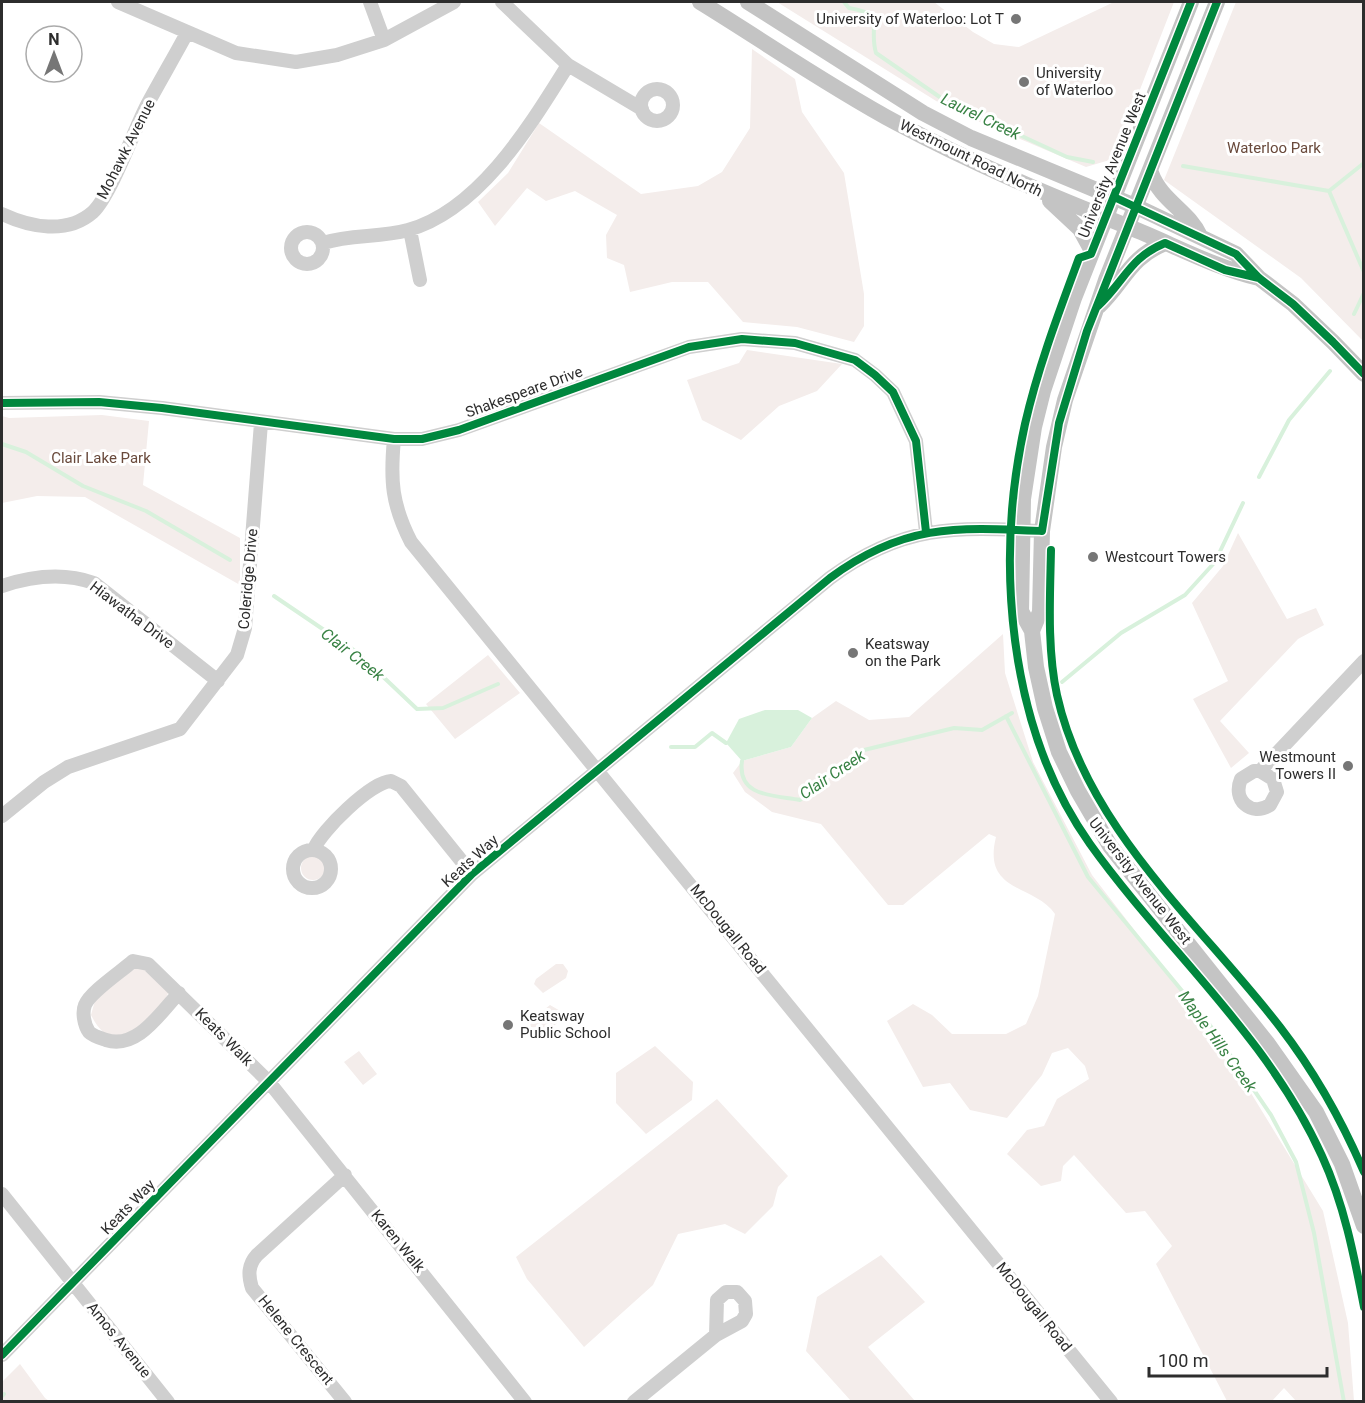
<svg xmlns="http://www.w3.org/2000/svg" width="1365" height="1403" font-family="Roboto,sans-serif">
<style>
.green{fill:#f4edeb}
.water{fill:#d8f1dc}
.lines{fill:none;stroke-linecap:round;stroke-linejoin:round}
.stream{stroke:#d8f1dc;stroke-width:4}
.minor{stroke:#cfcfcf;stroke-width:14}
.major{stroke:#c4c4c4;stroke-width:16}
.cycleway-casing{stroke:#fff;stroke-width:11}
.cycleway{stroke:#00873e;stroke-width:8}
.poi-dot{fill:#767676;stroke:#fff;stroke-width:2}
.labels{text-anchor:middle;stroke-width:6;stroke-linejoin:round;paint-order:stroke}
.poi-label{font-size:15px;fill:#2d2d2d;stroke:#fff;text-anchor:start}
.park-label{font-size:15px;fill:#69493b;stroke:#fff}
.street-label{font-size:15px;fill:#2d2d2d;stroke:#fff}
.water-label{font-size:16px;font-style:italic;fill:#388244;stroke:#fff}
</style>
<rect width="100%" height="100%" fill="#fff"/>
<path class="green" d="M 777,2 L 934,2 L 973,32 L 994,44 L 1019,47 L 1114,2 L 1174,2 L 1113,159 L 1086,167 L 949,109 Z
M 1236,2 L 1363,2 L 1363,341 L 1301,278 L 1164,180 Z
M 752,49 L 795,79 L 802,112 L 844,173 L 864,294 L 864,326 L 854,342 L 797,327 L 743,322 L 708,282 L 672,282 L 630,292 L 624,265 L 607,258 L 606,235 L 617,215 L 575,191 L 546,201 L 527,188 L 495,226 L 478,202 L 508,173 L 539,123 L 641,194 L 698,186 L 722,172 L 750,128 Z
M 747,350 L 842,364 L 817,391 L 779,406 L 741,440 L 702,420 L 687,380 L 739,363 Z
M 102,415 L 149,421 L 143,485 L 240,538 L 240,585 L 85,497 L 37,496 L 2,503 L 2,416 L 9,418 Z
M 1238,533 L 1287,619 L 1316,608 L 1324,625 L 1298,639 L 1220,721 L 1249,753 L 1231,768 L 1193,699 L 1228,681 L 1192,603 L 1223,566 Z
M 1003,634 L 1005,673 L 1033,762 L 1092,875 L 1216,1036 L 1323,1211 L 1348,1323 L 1354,1401 L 1296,1401 L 1284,1388 L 1272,1401 L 1227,1401 L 1156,1264 L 1172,1246 L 1145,1211 L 1126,1213 L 1074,1155 L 1063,1166 L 1061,1181 L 1041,1186 L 1007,1154 L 1027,1130 L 1044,1126 L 1057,1099 L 1089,1079 L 1085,1066 L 1068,1048 L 1052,1053 L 1042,1075 L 1007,1118 L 970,1110 L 950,1083 L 923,1087 L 887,1021 L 913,1004 L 932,1015 L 952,1034 L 1006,1034 L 1026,1024 L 1038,996 L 1055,914 C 1034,884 982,893 996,837 L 989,834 L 903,905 L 888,905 L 821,824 L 772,812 L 745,792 L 733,773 L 742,761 L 791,747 L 812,718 L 836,701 L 869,720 L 909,717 Z
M 488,655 L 520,693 L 455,739 L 426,704 Z
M301 868a12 12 0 1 1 24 0a12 12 0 1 1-24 0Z
M 556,964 L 563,964 L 568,971 L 566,978 L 543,993 L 534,984 L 536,979 Z
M 137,967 L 147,967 L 169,990 C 166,1002 158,1008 150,1017 C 128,1039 108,1049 91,1015 L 96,997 Z
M 550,1005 L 562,1012 L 562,1019 L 538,1039 L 531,1028 L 530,1021 Z
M 655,1046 L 693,1082 L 692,1100 L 646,1134 L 616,1103 L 616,1073 Z
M 359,1051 L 377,1074 L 363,1085 L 344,1062 Z
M 717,1099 L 788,1176 L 778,1187 L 773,1206 L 745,1234 L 725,1224 L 678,1234 L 653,1285 L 584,1347 L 527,1279 L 516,1257 Z
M 881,1255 L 925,1302 L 868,1347 L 915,1401 L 851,1401 L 806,1351 L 817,1297 Z
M 20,1364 L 45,1398 L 49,1401 L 2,1401 L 2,1382 Z"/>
<path class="water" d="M 765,710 L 798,710 L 812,718 L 791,747 L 742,761 L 726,743 L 739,719 Z"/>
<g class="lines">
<path class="stream" d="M 844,2 L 849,8 C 887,14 868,26 876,53 L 944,100 L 1067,157 L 1093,162
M 1183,166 L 1329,191 L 1364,163
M 1329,191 L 1364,272
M 1354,314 L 1364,293
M 2,444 L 26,452 L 83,486 L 146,511 L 230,560
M 1259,477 L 1289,420 L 1330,371
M 274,596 L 358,653 L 417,709 L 443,708 L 498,684
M 1062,682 L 1121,633 L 1185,595 L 1215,562 L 1243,503
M 1006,716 L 1088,877 L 1207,1021 L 1271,1115 L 1296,1162 L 1314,1233 L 1344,1402
M 671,747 L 695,747 L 712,733 L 726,743
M 742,761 C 737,797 773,795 800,800 L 860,751 L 954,728 L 982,730 L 1012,713
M 2,1396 L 4,1394"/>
<path class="minor" d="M 118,2 L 236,53 L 296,62 L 337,55 L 384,40 L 454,2
M 370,2 L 384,40
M 502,2 L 568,65 L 642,109
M641 105a16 16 0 1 1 32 0a16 16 0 1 1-32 0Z
M 2,214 C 30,227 67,235 93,212 C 111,195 134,130 147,105 C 160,81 174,57 187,33
M 410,230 L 420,280
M291 248a16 16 0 1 1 32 0a16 16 0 1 1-32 0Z
M 323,243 C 352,234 379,238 408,230 C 480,210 531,124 568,65
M 2,403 L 99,402 L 162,408 L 394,439 L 422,439 L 459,430 L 689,347 L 742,339 L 795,343 L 855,360 L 875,375 L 893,392 L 916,441 L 926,532
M 394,439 C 390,481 392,505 411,542 L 1111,1402
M 2,586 C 32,576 63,572 94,583 L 218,681
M 1260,771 L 1273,779 L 1277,792 L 1270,805 C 1251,817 1232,800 1241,779 L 1254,771 L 1260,771 L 1364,661
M 2,816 L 44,782 L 68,767 L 180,729 L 237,655 L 245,628 L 261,423
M 314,849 C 321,831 371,782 391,781 L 401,786 L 472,874
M293 869a19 19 0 1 1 38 0a19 19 0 1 1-38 0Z
M 179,993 C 160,1013 137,1050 106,1040 C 100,1038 93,1036 89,1032 C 84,1025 82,1012 85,1005 C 90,992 122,971 133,961 L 148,964 L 269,1082 L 525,1402
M 345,1175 L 257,1255 C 248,1265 248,1275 252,1288 L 345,1402
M 2,1194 L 168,1402
M 2,1355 L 472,874 L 830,578 C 903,524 955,527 1042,531
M 634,1402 L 716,1335 L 742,1321 L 746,1314 L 745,1301 L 737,1292 L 726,1292 L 717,1300 L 716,1335"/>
<path class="major" d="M 700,2 C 765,42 830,87 897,123 C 974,164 1048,195 1129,227 C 1172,244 1213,267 1259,278
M 748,2 L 923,113 L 971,138 L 1137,207 L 1236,254 L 1259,278 L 1293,304 L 1333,342 L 1364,374
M 1191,2 L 1074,298 L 1043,391 L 1034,427 L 1023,499 L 1021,611 L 1032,631 L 1036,667 L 1045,708 L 1059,752 L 1078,791 L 1110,846 L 1268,1044 L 1316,1112 L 1342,1164 L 1364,1226
M 1151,173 C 1161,201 1189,211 1200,236
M 1050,201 L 1080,229 L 1092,251
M 1099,306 C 1125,281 1129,258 1165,243
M 1032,631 L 1040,612 L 1042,531 L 1054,447 L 1065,400 L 1106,280 L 1217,2"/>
<g class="cycleway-casing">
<path id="cycleway" d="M 1191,2 L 1091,254 L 1079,258 C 1059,312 1038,367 1025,424 C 995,560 1007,727 1090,844 C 1165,949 1268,1036 1322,1156 C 1344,1204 1354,1255 1364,1307
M 1114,197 L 1236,254 L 1259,278 L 1293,304 L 1333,342 L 1364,374
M 1098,306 C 1125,281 1129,258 1165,243 L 1225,270 L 1259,278
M 2,403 L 99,402 L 162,408 L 394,439 L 422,439 L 459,430 L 689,347 L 742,339 L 795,343 L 855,360 L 875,375 L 893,392 L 916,441 L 926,532
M 1051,550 C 1050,597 1047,649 1057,695 C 1087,829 1199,922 1280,1027 C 1314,1071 1342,1121 1364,1172
M 2,1355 L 472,874 L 830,578 C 903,524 955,527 1042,531 L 1059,423 L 1087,331 L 1217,2"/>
</g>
<use href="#cycleway" class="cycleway"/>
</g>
<g class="poi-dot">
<circle cx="1016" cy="19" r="6"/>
<circle cx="1024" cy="82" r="6"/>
<circle cx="1093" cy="557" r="6"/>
<circle cx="853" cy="653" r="6"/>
<circle cx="1348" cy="766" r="6"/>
<circle cx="508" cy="1025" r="6"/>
</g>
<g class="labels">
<g class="poi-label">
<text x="1004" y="24" text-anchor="end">University of Waterloo: Lot T</text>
<text x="1036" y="78">University<tspan x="1036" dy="17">of Waterloo</tspan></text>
<text x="1105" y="562">Westcourt Towers</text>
<text x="865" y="649">Keatsway<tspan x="865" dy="17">on the Park</tspan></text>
<text x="1336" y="762" text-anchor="end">Westmount<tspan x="1336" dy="17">Towers II</tspan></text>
<text x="520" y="1021">Keatsway<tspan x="520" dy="17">Public School</tspan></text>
</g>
<g class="park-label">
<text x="1274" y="153">Waterloo Park</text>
<text x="101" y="463">Clair Lake Park</text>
</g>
<g class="street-label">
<text transform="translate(126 149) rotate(-63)" y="5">Mohawk Avenue</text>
<text transform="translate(971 158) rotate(26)" y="5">Westmount Road North</text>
<text transform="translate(1112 165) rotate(-68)" y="5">University Avenue West</text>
<text transform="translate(524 392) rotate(-20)" y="5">Shakespeare Drive</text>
<text transform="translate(248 579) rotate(-85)" y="5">Coleridge Drive</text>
<text transform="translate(132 615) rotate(37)" y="5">Hiawatha Drive</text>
<text transform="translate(470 861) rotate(-42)" y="5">Keats Way</text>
<text transform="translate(1140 881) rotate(52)" y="5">University Avenue West</text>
<text transform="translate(728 929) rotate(51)" y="5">McDougall Road</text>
<text transform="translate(224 1037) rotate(45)" y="5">Keats Walk</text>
<text transform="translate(128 1207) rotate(-46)" y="5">Keats Way</text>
<text transform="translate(398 1241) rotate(51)" y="5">Karen Walk</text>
<text transform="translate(1034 1307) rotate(51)" y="5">McDougall Road</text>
<text transform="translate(119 1340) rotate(51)" y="5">Amos Avenue</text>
<text transform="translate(296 1340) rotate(51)" y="5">Helene Crescent</text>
</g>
<g class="water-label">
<text transform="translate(981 116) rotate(26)" y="6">Laurel Creek</text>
<text transform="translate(353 654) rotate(38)" y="6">Clair Creek</text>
<text transform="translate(832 774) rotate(-34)" y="6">Clair Creek</text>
<text transform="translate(1218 1041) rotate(54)" y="6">Maple Hills Creek</text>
</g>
</g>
<rect width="1365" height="1403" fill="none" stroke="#2d2d2d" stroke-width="6"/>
<g transform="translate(54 54)"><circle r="28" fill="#ffffff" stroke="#ababab" stroke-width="1.5"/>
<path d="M0-4.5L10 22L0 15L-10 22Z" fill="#767676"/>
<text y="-9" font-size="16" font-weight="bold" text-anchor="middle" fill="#2d2d2d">N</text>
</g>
<path d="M1149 1367v9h178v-9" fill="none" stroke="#2d2d2d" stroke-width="3"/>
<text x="1158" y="1367" font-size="18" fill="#2d2d2d" stroke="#ffffff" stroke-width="4.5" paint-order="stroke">100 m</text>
</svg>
